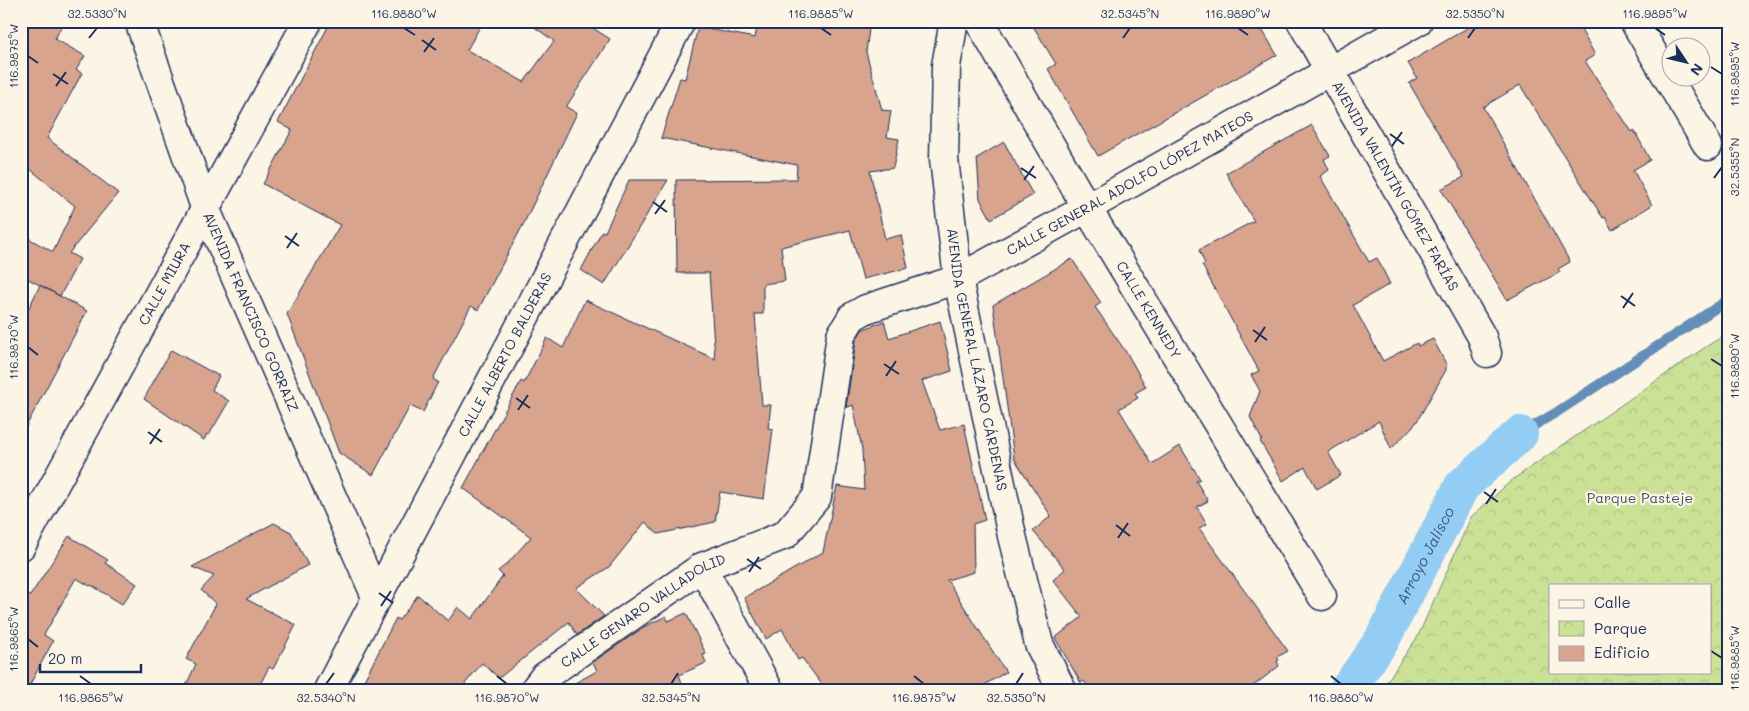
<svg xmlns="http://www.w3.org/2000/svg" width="1749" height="711" font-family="Mali,sans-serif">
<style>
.park{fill:url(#park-crowns);stroke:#73887a;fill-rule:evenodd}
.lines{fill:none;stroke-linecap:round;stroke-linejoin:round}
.stream{stroke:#638eb7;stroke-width:10}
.canal{stroke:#93cdf3;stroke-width:36}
.building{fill:#d8a48d;stroke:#1b2f5e}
.minor-casing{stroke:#1b2f5e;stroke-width:31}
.minor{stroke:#fcf5e5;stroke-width:28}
.ticks{fill:none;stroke:#1b2f5e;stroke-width:2}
.labels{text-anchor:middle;stroke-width:4.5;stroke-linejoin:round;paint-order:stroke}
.street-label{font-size:14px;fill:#1b2f5e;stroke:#fcf5e5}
.park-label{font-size:14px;fill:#3e5369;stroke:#fcf5e5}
.water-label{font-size:15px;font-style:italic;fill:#395683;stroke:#fcf5e5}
.neatline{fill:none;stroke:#1b2f5e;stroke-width:2}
.ticks-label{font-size:12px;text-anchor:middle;fill:#1b2f5e}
</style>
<defs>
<pattern id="park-crowns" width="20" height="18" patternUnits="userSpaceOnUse" patternTransform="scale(1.25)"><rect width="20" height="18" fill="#cbe196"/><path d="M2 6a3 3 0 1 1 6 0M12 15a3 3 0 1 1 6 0" fill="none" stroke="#aec184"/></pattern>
</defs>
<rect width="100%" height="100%" fill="#fcf5e5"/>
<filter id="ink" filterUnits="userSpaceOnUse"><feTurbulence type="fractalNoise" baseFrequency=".02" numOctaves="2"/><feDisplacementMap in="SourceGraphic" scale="10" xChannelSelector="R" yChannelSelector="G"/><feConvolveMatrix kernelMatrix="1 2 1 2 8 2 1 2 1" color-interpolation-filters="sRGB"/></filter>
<g filter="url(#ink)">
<path class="park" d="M 1728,333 L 1728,690 L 1381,690 L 1418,636 L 1471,517 L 1512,480 L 1707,346 ZM 1550,585 L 1710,585 L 1710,672 L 1550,672 Z"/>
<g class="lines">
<path class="stream" d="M 1520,434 L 1557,412 L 1728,300"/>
<path class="canal" id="s1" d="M 1347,690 L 1382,640 L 1462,486 L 1520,434"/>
</g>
<path class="building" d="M 21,21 L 64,21 L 55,39 L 85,56 L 76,70 L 82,73 L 47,138 L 118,193 L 69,253 L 80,259 L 60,296 L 21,275 L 21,234 L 53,252 L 75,206 L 30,169 L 21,185 Z
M 331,21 L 483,21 L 467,50 L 524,82 L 554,41 L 526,21 L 582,21 L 610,39 L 566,107 L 577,113 L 524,223 L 478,310 L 471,306 L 433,379 L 438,382 L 423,412 L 410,406 L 373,475 L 339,453 L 287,314 L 340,225 L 263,184 L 292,130 L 278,122 Z
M 758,21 L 870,21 L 866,52 L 882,110 L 891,111 L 887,137 L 899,139 L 893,168 L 870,171 L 885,239 L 901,235 L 908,268 L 863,279 L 850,230 L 781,247 L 785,281 L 763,284 L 763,314 L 755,314 L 762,405 L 771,405 L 768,428 L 773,429 L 764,499 L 720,492 L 715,522 L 658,534 L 645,522 L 609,567 L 576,588 L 604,616 L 577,635 L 569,622 L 499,678 L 482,663 L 460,690 L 359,690 L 396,618 L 399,620 L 418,595 L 448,621 L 458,607 L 472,619 L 503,576 L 498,571 L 508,563 L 531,537 L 463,488 L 521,381 L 524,383 L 547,338 L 563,348 L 585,300 L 715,359 L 709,273 L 677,273 L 676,180 L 796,179 L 797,165 L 661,138 L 680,78 L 685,79 L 698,27 L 755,38 Z
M 1030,21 L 1257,21 L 1277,55 L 1098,156 L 1048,69 L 1056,64 Z
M 1479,21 L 1576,21 L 1595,55 L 1585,61 L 1632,132 L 1634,130 L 1650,160 L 1633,170 L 1652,205 L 1612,230 L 1605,217 L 1603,218 L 1520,85 L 1483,107 L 1570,262 L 1558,269 L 1560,272 L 1507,300 L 1441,189 L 1464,177 L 1409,83 L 1417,78 L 1408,63 Z
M 1312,125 L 1330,156 L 1324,159 L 1329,170 L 1320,176 L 1369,262 L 1377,258 L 1390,284 L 1353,305 L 1383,361 L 1417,343 L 1418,346 L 1433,339 L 1446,364 L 1446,370 L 1416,423 L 1391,449 L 1379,421 L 1328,452 L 1341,475 L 1317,489 L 1305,467 L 1283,481 L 1260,441 L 1262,440 L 1250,417 L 1260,391 L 1251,375 L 1259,371 L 1202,265 L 1205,264 L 1199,250 L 1254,221 L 1226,173 Z
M 1004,142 L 1033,195 L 991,219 L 980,199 L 977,158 Z
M 629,180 L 668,180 L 604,285 L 581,270 L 602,231 L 605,232 Z
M 1072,259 L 1101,303 L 1095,307 L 1128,355 L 1146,387 L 1135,393 L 1138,398 L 1119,409 L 1152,464 L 1180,446 L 1200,479 L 1196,481 L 1208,501 L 1197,507 L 1207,524 L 1199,528 L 1288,651 L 1277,657 L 1279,660 L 1277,661 L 1279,666 L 1248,690 L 1091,690 L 1084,681 L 1081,683 L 1055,638 L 1082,617 L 1053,580 L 1065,569 L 1033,531 L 1051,516 L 1014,458 L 993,305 Z
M 40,285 L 87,311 L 21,436 L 21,324 Z
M 884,321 L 889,338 L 940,321 L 952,371 L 922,381 L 940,430 L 964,424 L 985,520 L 973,524 L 974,572 L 947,580 L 1006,672 L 976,690 L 826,690 L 802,658 L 798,660 L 782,629 L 766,639 L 744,598 L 823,552 L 837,486 L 864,490 L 862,449 L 853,405 L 846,408 L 856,340 L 862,330 Z
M 171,350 L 219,376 L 212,390 L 229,401 L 209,435 L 207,434 L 204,440 L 144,399 Z
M 274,523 L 291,532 L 308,565 L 246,599 L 296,625 L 273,669 L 269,667 L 257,690 L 184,690 L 196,664 L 186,659 L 216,604 L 201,590 L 214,576 L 192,567 Z
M 69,536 L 108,560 L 105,563 L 137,584 L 122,604 L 91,585 L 90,586 L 76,578 L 44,635 L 53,641 L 27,690 L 21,690 L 21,591 L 30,596 Z
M 686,613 L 706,654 L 703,655 L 706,663 L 679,675 L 685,690 L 562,690 L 597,671 L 593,662 L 644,627 L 666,616 L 668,621 Z"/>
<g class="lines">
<g class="minor-casing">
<g id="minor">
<path id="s2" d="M 139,21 L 206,210 L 377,599"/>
<path id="s3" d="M 954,21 L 946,66 L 944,159 L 958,279 L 1012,536 L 1039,644 L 1062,690"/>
<path id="s4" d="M 979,21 L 1087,208 L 1322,596"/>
<path id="s5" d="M 1301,21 L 1482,337 L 1487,353"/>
<path d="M 1634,21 L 1708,146"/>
<path id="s6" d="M 21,546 L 308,21"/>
<path d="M 702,567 L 769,690"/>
<path id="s7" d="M 328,690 L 681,21"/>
<path id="s8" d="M 534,690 L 544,677 L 702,567 L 785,535 L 817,497 L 841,335 L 852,317 L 866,309 L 958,279 L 1087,208 L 1418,21"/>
</g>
</g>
<use href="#minor" class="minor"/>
</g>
</g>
<path class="ticks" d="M 404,28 L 415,35M 821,28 L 831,35M 1238,28 L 1248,35M 1655,28 L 1665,35M 89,38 L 97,28M 1123,38 L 1130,28M 1468,38 L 1475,28M 422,40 L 436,50M 424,52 L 434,38M 28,56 L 38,63M 1711,67 L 1722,74M 53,74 L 68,84M 56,86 L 66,72M 1390,134 L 1404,144M 1392,146 L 1402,132M 1021,168 L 1036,178M 1714,178 L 1722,167M 1024,180 L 1034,166M 653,202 L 667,212M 655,214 L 665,200M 285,236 L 299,246M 287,248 L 297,233M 1621,296 L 1635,306M 1623,308 L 1633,293M 1253,330 L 1267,340M 1255,342 L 1265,327M 28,347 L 38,355M 1711,359 L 1722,366M 884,364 L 899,374M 886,376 L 896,361M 516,398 L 530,408M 518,410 L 528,395M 148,432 L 162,442M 150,444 L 160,429M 1484,492 L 1498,502M 1486,504 L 1496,489M 1116,525 L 1130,536M 1118,538 L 1128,523M 747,559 L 761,569M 749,572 L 759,557M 379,593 L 393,603M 381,606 L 391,591M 28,639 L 38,647M 1711,651 L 1722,658M 80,676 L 91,684M 497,676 L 507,684M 914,676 L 924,684M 1331,676 L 1341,684M 326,684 L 334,673M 671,684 L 678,673M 1016,684 L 1023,673"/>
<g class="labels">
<g class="street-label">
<text dy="5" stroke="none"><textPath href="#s8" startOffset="842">CALLE GENERAL ADOLFO LÓPEZ MATEOS</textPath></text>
<text dy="5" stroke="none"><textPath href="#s5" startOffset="190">AVENIDA VALENTÍN GÓMEZ FARÍAS</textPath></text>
<text dy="5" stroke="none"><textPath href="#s6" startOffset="299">CALLE MIURA</textPath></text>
<text dy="5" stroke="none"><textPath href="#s4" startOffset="335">CALLE KENNEDY</textPath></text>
<text dy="5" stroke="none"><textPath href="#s2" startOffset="312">AVENIDA FRANCISCO GORRAIZ</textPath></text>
<text dy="5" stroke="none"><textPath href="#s7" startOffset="379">CALLE ALBERTO BALDERAS</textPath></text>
<text dy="5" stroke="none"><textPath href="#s3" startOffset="342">AVENIDA GENERAL LÁZARO CÁRDENAS</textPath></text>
<text dy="5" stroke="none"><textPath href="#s8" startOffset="136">CALLE GENARO VALLADOLID</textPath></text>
</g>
<g class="park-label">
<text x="1640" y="503">Parque Pasteje</text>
</g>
<g class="water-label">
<text dy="5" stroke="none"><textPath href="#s1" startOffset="156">Arroyo Jalisco</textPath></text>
</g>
</g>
<rect width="1749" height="711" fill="none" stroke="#fcf5e5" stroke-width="55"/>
<rect x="1549" y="584" width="162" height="90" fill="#fcf5e5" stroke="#a2a6af"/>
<rect x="1559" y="600" width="25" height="8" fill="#fcf5e5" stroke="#a2a6af"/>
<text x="1594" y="608" font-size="15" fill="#1b2f5e">Calle</text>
<rect x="1559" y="621" width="25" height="15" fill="url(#park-crowns)" stroke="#a2a6af"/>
<text x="1594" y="634" font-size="15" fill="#1b2f5e">Parque</text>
<rect x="1559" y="646" width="25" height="15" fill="#d8a48d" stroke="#a2a6af"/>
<text x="1594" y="658" font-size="15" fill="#1b2f5e">Edificio</text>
<g transform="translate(1686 62) rotate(125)"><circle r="24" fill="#fcf5e5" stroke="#a2a6af"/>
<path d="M0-4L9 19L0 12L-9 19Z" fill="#1b2f5e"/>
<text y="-8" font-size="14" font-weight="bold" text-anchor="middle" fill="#1b2f5e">N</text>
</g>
<path d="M40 664v8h101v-8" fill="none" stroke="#1b2f5e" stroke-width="2.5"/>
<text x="48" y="664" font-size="15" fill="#1b2f5e" stroke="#fcf5e5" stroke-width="4" paint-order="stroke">20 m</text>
<rect x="28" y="28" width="1694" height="656" class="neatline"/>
<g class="ticks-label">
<text x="97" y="18">32.5330°N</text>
<text x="404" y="18">116.9880°W</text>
<text x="821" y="18">116.9885°W</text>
<text x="1130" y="18">32.5345°N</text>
<text x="1238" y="18">116.9890°W</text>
<text x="1475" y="18">32.5350°N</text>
<text x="1655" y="18">116.9895°W</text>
<text transform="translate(14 56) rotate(-90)" y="4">116.9875°W</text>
<text transform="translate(1735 74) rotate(-90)" y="4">116.9895°W</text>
<text transform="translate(1735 167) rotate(-90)" y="4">32.5355°N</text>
<text transform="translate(14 347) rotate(-90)" y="4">116.9870°W</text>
<text transform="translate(1735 366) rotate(-90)" y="4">116.9890°W</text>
<text transform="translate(14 639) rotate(-90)" y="4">116.9865°W</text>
<text transform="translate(1735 658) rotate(-90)" y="4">116.9885°W</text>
<text x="91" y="702">116.9865°W</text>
<text x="326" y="702">32.5340°N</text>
<text x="507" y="702">116.9870°W</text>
<text x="671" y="702">32.5345°N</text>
<text x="924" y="702">116.9875°W</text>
<text x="1016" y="702">32.5350°N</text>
<text x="1341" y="702">116.9880°W</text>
</g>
</svg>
